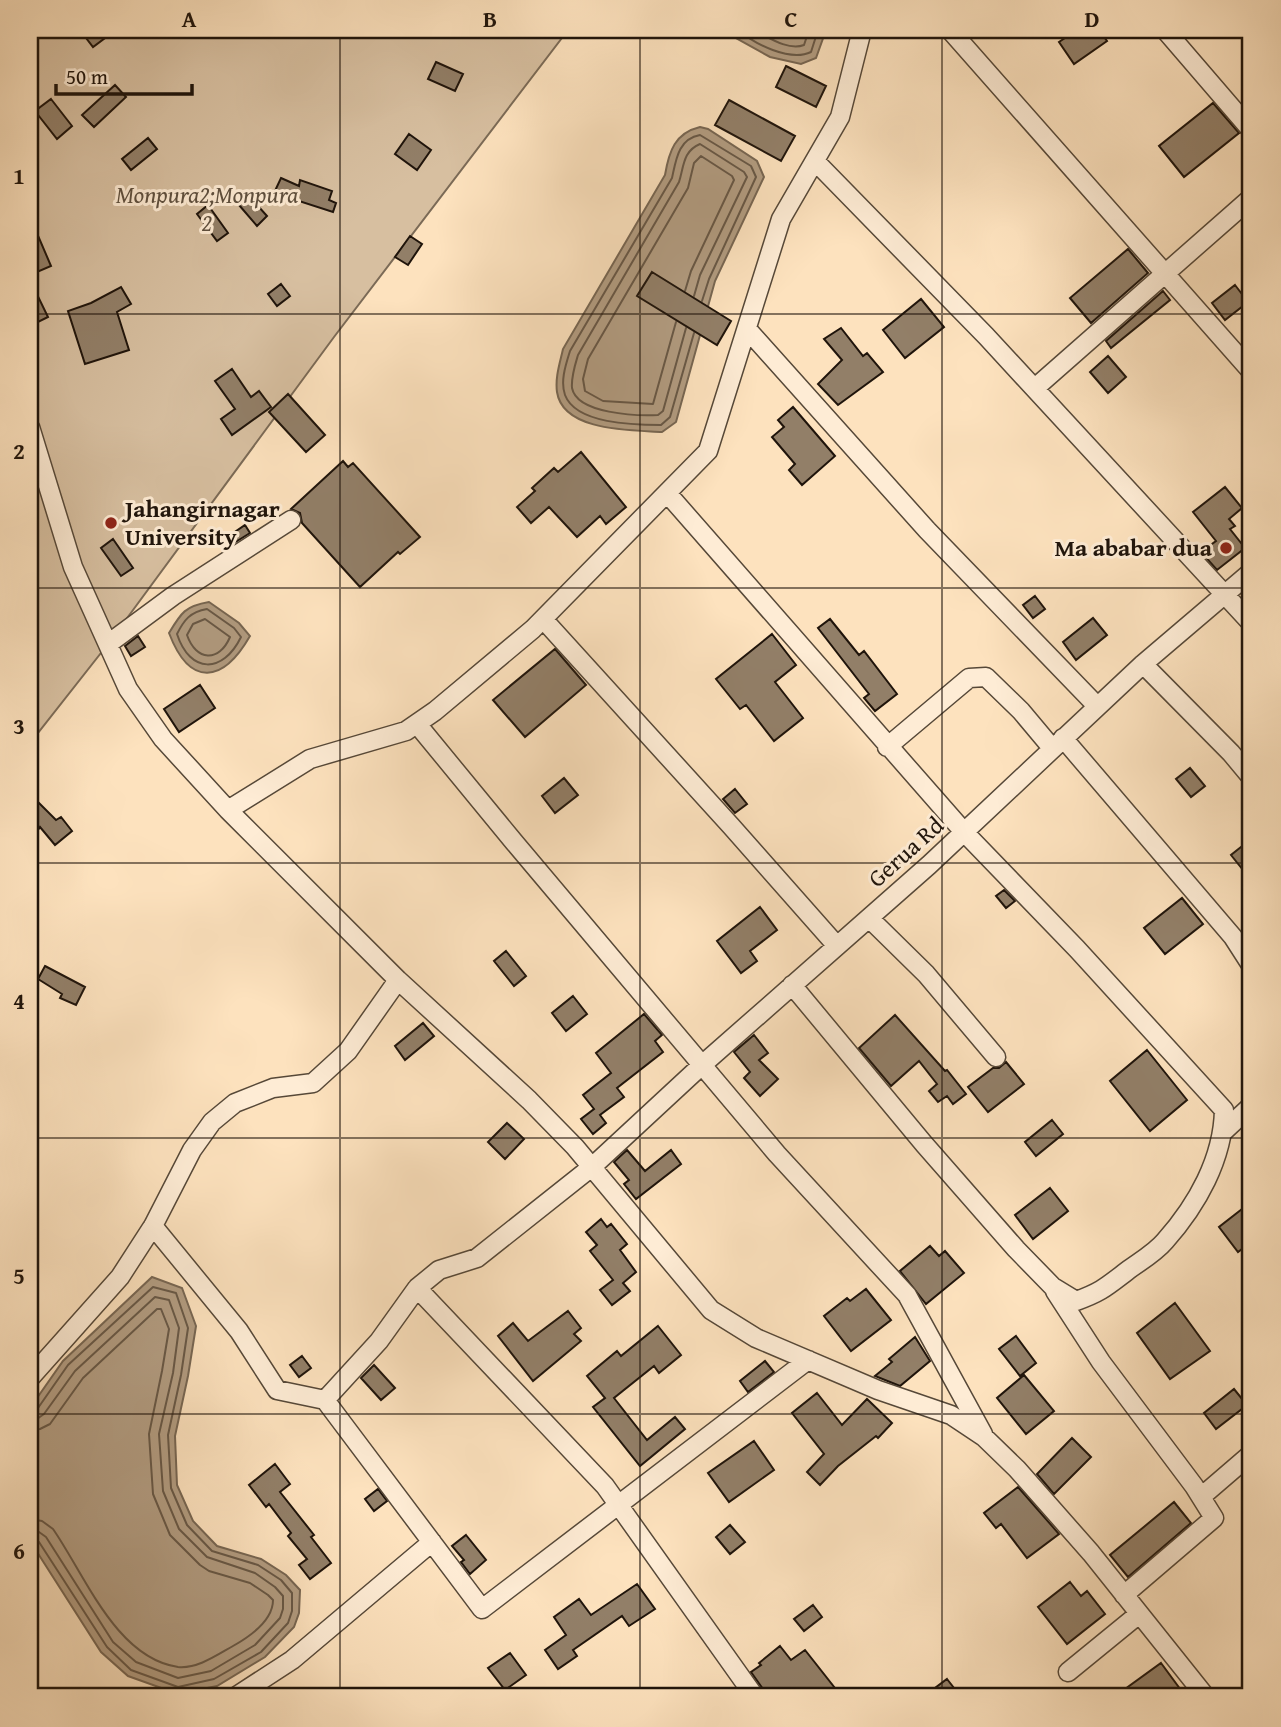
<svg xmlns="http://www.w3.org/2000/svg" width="1281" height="1727" font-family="'Gentium Book Plus',serif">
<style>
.green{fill:#d7bfa0;stroke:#7b6a56;stroke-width:2}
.water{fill:#b29c81;stroke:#776652;stroke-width:2}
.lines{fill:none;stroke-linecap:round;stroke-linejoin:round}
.shore{stroke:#685846;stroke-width:2}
.building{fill:#927f68;stroke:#1f140b;stroke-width:2}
.minor-casing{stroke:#564838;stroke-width:21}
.minor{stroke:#feecd5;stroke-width:18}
.grid{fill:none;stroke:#1f140b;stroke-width:2;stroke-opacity:0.55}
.poi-dot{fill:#8f2418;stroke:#feecd5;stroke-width:2.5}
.labels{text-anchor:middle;stroke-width:6;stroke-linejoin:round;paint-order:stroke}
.park-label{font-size:24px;font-style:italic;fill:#5f503f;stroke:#feecd5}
.poi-label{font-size:24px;font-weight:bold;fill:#1f140b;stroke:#feecd5;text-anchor:start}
.street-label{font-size:24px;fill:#1f140b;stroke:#feecd5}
.neatline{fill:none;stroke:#1f140b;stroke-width:2.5}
.grid-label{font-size:23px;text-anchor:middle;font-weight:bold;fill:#1f140b}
</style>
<rect width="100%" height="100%" fill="#fde2be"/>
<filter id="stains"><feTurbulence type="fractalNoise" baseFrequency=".00286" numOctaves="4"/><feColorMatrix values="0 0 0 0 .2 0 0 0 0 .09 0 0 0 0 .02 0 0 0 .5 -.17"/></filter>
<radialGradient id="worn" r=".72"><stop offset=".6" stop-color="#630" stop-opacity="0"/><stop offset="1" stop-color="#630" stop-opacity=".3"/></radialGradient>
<path class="green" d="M 30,30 L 568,30 L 334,337 L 108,644 L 30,743 Z"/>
<path class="water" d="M 732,30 L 826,30 L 816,58 L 801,64 L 770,57 L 732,36 Z
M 700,127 L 708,129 L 757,161 L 764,177 L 715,281 L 676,422 L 662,432 C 633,430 563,432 557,392 C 555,377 560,363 563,349 L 665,175 C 669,151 675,133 700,127 Z
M 209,602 L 239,623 L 250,636 C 223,683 190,688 169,633 C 181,613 185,606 209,602 Z
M 152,1277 L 182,1288 L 196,1326 L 188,1376 L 175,1436 L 177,1485 L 193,1521 L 217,1546 L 261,1559 L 286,1575 L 300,1590 L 299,1613 L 294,1627 L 265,1657 L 217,1686 L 178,1694 L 128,1676 L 101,1652 L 30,1541 L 30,1408 L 63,1361 Z"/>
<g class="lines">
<path class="shore" d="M 739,30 C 754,44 790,62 811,52 L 818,30
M 754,30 C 768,37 788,51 804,45 L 809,30
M 676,322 L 653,404 L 603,401 L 585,391 L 583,379 L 588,359 L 688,188 L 694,163 L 701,156 L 732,176 L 734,180 L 691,271 L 685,291
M 686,328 L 663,411 L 658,415 C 637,416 577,414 572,388 C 571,377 575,365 578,355 L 679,182 C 684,166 683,151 700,144 L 744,172 L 747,177 L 700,275 L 694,296
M 694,333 L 670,417 L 661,425 C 634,425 576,424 565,395 C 560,381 566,364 570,351 L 672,178 C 676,160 678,139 700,135 L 751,166 L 756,177 L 709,279 L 702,301
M 207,609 L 234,628 L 241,637 C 223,674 190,674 177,634 C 184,620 190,612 207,609 Z
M 205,619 L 230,637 C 219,663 196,661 187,635 L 193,624 Z
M 30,1411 L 38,1408 L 68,1365 L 153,1287 L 176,1293 L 188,1328 L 181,1375 L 168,1435 L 171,1488 L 187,1525 L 212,1551 L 258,1565 L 281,1580 L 292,1593 L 292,1611 L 288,1623 L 261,1652 L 214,1679 L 178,1687 L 131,1670 L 107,1647 L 39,1542 L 30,1539
M 30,1420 L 37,1419 L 44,1414 L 75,1371 L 155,1297 L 169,1300 L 179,1328 L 173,1373 L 159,1434 L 163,1491 L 179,1529 L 207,1557 L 255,1573 L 275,1587 L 283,1596 L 283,1609 L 280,1618 L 255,1645 L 211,1671 L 178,1678 L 136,1662 L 113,1642 L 46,1537 L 39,1532 L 30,1530
M 30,1430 L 40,1429 L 50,1424 L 83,1378 L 157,1309 L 161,1309 L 169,1329 L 162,1371 L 149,1434 L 153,1494 L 170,1535 L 200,1565 L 209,1571 L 250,1583 L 268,1595 L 273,1600 C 273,1621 249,1637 233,1646 C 217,1655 197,1669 178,1667 C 116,1658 85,1575 53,1529 L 42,1521 L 30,1519"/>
</g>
<path class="building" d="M 80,30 L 98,30 L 105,38 L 93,47 Z
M 1077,30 L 1099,30 L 1107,41 L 1074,64 L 1059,42 Z
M 436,62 L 463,74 L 455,91 L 428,79 Z
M 786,66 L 826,86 L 816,107 L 776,87 Z
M 115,85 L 126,97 L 94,127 L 82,115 Z
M 51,99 L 72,126 L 57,139 L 35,111 Z
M 729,100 L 795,136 L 781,161 L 715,125 Z
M 1213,103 L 1239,133 L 1184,177 L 1159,146 Z
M 409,134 L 431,150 L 417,170 L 395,154 Z
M 148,138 L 157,149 L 131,170 L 122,159 Z
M 281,178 L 299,186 L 300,180 L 332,191 L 329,200 L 336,203 L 333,212 L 274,193 Z
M 249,196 L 267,216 L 257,226 L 239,205 Z
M 208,205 L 228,233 L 217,241 L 197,214 Z
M 30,217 L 51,266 L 30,275 Z
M 410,236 L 422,244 L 408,265 L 395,257 Z
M 1128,249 L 1148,273 L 1091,323 L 1070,298 Z
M 652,272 L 731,321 L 717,345 L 637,296 Z
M 30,280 L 48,317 L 30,326 Z
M 281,284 L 290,296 L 277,306 L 268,294 Z
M 1235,285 L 1248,302 L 1225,320 L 1212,303 Z
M 121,287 L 131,304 L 117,312 L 129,350 L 85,364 L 68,311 L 91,303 Z
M 1163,291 L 1170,300 L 1111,348 L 1106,341 Z
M 921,299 L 944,327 L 905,358 L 883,330 Z
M 841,328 L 863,356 L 867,353 L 883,372 L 838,405 L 818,384 L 842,360 L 824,339 Z
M 1108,356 L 1126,377 L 1108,393 L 1090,372 Z
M 232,369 L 251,397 L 259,391 L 271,407 L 232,435 L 221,419 L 235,409 L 215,381 Z
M 288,394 L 325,435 L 306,452 L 269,412 Z
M 793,407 L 835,456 L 802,485 L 789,470 L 795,464 L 772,437 L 784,427 L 778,420 Z
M 581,452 L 626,507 L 606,524 L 600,516 L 577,537 L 549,507 L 531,523 L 517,507 L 535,491 L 532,488 L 554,468 L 558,472 Z
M 343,461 L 348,467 L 353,463 L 420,537 L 400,554 L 398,552 L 360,587 L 302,523 L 300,513 L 291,509 Z
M 1225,487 L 1242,508 L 1229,519 L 1235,526 L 1230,529 L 1245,548 L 1217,570 L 1201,552 L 1216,541 L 1193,512 Z
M 245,525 L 250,533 L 234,543 L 229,536 Z
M 113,539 L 133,568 L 121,576 L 101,548 Z
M 1035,596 L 1045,609 L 1033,618 L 1023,605 Z
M 1093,618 L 1107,635 L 1076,660 L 1063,642 Z
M 830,619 L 859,655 L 864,651 L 897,694 L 875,711 L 864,698 L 869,694 L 818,628 Z
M 772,634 L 796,665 L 775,682 L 803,718 L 774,741 L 746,705 L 740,709 L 716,679 Z
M 138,636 L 145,647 L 131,656 L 125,646 Z
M 555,649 L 586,685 L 525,737 L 493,700 Z
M 200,685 L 215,708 L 179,732 L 164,709 Z
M 1190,768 L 1205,786 L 1191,797 L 1176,779 Z
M 564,778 L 578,795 L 555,813 L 542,796 Z
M 735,789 L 747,804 L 735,813 L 723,799 Z
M 30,794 L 56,820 L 61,817 L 72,831 L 55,845 L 40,827 L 38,830 L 30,822 Z
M 1251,839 L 1251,880 L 1231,855 Z
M 1004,890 L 1015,901 L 1006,908 L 996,896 Z
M 1182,898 L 1203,924 L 1165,954 L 1144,928 Z
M 760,907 L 777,930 L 750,951 L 757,961 L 741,973 L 717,941 Z
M 506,951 L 526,976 L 514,986 L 494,961 Z
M 45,966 L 85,987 L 76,1005 L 60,998 L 62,994 L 38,979 Z
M 573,996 L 587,1014 L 566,1031 L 552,1013 Z
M 644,1014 L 662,1035 L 655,1041 L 663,1052 L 617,1088 L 624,1097 L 600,1115 L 606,1123 L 593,1134 L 581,1119 L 594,1109 L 583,1095 L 611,1073 L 596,1053 Z
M 895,1015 L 945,1071 L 947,1070 L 966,1094 L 953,1104 L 947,1096 L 938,1102 L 929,1091 L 937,1084 L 919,1061 L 891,1086 L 859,1048 Z
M 423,1023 L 434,1036 L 405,1060 L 395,1046 Z
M 754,1035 L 768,1053 L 759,1060 L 778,1079 L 760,1096 L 744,1078 L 750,1072 L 734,1052 Z
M 1147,1050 L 1187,1100 L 1150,1131 L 1110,1081 Z
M 1006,1062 L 1024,1084 L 988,1112 L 968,1087 L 993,1068 L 999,1068 Z
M 1052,1120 L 1063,1134 L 1036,1156 L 1025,1142 Z
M 507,1123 L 524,1139 L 505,1159 L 488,1142 Z
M 627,1150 L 645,1171 L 671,1150 L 681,1164 L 636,1199 L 624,1184 L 629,1180 L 614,1162 Z
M 1050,1188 L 1068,1211 L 1033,1239 L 1015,1215 Z
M 1251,1202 L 1251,1242 L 1238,1252 L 1219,1227 Z
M 601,1219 L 607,1227 L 611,1224 L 627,1244 L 620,1250 L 636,1272 L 623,1283 L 630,1291 L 612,1305 L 600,1290 L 613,1280 L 590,1251 L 597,1245 L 586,1232 Z
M 930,1246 L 939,1256 L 945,1251 L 964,1273 L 926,1304 L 900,1271 Z
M 866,1289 L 891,1320 L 851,1351 L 824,1316 L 847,1298 L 850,1301 Z
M 1175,1303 L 1210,1351 L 1170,1379 L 1137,1333 Z
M 568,1311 L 581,1328 L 574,1334 L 581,1341 L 533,1381 L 498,1336 L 513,1323 L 528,1341 Z
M 658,1326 L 681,1355 L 659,1373 L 654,1366 L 614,1398 L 647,1440 L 675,1417 L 685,1429 L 640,1466 L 593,1407 L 605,1398 L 587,1376 L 617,1351 L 621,1356 Z
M 1016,1336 L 1036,1363 L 1020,1376 L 999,1349 Z
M 915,1337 L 930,1361 L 900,1386 L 875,1376 L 892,1362 L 889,1359 Z
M 302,1356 L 311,1368 L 299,1377 L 290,1365 Z
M 765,1361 L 774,1372 L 748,1392 L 740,1381 Z
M 374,1365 L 395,1388 L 381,1400 L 361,1378 Z
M 1024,1375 L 1054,1411 L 1026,1434 L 997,1398 Z
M 1234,1389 L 1247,1405 L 1216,1429 L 1204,1413 Z
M 817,1393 L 842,1425 L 867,1399 L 892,1423 L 878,1438 L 876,1436 L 838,1466 L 820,1485 L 807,1472 L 824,1454 L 792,1413 Z
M 1072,1438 L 1091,1457 L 1054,1494 L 1037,1474 Z
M 754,1441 L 774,1470 L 729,1502 L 708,1473 Z
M 275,1464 L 290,1484 L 280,1492 L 314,1535 L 311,1537 L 331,1563 L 310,1579 L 299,1565 L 307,1559 L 288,1536 L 291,1533 L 269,1504 L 266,1507 L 249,1485 Z
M 1018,1487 L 1059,1534 L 1027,1558 L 1001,1524 L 996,1528 L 984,1513 Z
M 378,1489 L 387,1501 L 374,1511 L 365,1499 Z
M 1174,1502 L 1191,1523 L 1128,1577 L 1110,1555 Z
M 730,1525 L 745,1542 L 730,1554 L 716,1537 Z
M 466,1535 L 486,1560 L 470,1574 L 461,1562 L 464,1560 L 452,1546 Z
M 1070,1582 L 1081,1596 L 1087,1591 L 1105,1614 L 1067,1644 L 1038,1607 Z
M 637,1584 L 655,1609 L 629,1626 L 622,1616 L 573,1650 L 577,1656 L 558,1669 L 545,1650 L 566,1635 L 554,1617 L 579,1599 L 591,1615 Z
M 813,1605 L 822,1617 L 804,1631 L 794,1619 Z
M 780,1646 L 791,1660 L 805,1650 L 842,1697 L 775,1697 L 769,1689 L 765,1692 L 751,1672 L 761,1665 L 759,1663 Z
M 510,1653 L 526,1675 L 505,1690 L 488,1668 Z
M 1161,1663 L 1186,1697 L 1114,1697 Z
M 947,1679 L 961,1697 L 942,1697 L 935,1688 Z"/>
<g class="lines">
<g class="minor-casing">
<path id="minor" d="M 950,30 L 1251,371
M 1165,30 L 1251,130
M 815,161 L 986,336 L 1251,623
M 747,329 L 927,530 L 1097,706
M 1035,388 L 1251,198
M 30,427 L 73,567 L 128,689 L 163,739 L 228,810 L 398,980 L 529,1100 L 575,1147 L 711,1310 L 756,1338 L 878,1390 L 951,1415 L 984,1437 L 1017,1469 L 1091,1553 L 1206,1697
M 667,493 L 964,832 L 1077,949 L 1224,1110 C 1223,1159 1197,1205 1165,1241 C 1155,1253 1139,1262 1127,1271 C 1106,1287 1101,1292 1076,1301 L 1053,1287 L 1016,1249 L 924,1144 L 792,985
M 543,619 L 731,826 L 837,946
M 108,644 L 173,596 L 291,520
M 1143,664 L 1231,753 L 1251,777
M 417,724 L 514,842 L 777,1154 L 907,1295 L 983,1434
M 1063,738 L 1233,937 L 1251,965
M 887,747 L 969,678 L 986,677 L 1021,711 L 1052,748
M 228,810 L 310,759 L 406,731 L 435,711 L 533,629 L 708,451 L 781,219 L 840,117 L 862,30
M 869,918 L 926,974 L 996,1057
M 1223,1132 L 1251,1106
M 153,1226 L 239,1331 L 277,1390 L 325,1400 L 379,1341 L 417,1288
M 1055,1291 L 1101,1362 L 1194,1486 L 1214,1518 L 1124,1595
M 30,1378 L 120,1277 L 153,1226 L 192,1150 L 212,1122 L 235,1103 L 273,1088 L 313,1083 L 348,1051 L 398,980
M 325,1400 L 482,1609 L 808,1360
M 1201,1497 L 1251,1454
M 1068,1672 L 1139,1614
M 235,1697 L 292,1660 L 432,1542
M 755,1697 L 605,1486 L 417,1288 L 439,1270 L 477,1258 L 593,1166 L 702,1065 L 929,865 L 1143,664 L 1251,572"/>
</g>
<use href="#minor" class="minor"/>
</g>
<path class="grid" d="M 340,30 L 340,1697M 640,30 L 640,1697M 942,30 L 942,1697M 30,314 L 1251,314M 30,588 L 1251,588M 30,863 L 1251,863M 30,1138 L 1251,1138M 30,1414 L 1251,1414"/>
<g class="poi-dot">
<circle cx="111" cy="523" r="7"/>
<circle cx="1226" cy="548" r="7"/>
</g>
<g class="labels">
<g class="park-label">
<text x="207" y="203">Monpura2;Monpura<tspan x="207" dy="28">2</tspan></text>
</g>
<g class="poi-label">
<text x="125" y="517">Jahangirnagar<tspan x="125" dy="28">University</tspan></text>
<text x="1212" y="556" text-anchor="end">Ma ababar dua</text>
</g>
<g class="street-label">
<text transform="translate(906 852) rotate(-42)" y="8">Gerua Rd</text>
</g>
</g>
<rect width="1281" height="1727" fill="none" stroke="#fde2be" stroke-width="77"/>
<path d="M56 84v10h136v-10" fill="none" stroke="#1f140b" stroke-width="3.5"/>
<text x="66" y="84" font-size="21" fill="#1f140b" stroke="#feecd5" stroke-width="5" paint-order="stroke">50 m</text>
<rect x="38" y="38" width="1204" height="1650" class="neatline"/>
<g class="grid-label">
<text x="189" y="27">A</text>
<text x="490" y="27">B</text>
<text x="791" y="27">C</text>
<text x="1092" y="27">D</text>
<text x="19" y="184">1</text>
<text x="19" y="459">2</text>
<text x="19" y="734">3</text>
<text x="19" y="1009">4</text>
<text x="19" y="1284">5</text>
<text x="19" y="1559">6</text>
</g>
<rect width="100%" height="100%" filter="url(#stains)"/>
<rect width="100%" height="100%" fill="url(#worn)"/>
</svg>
